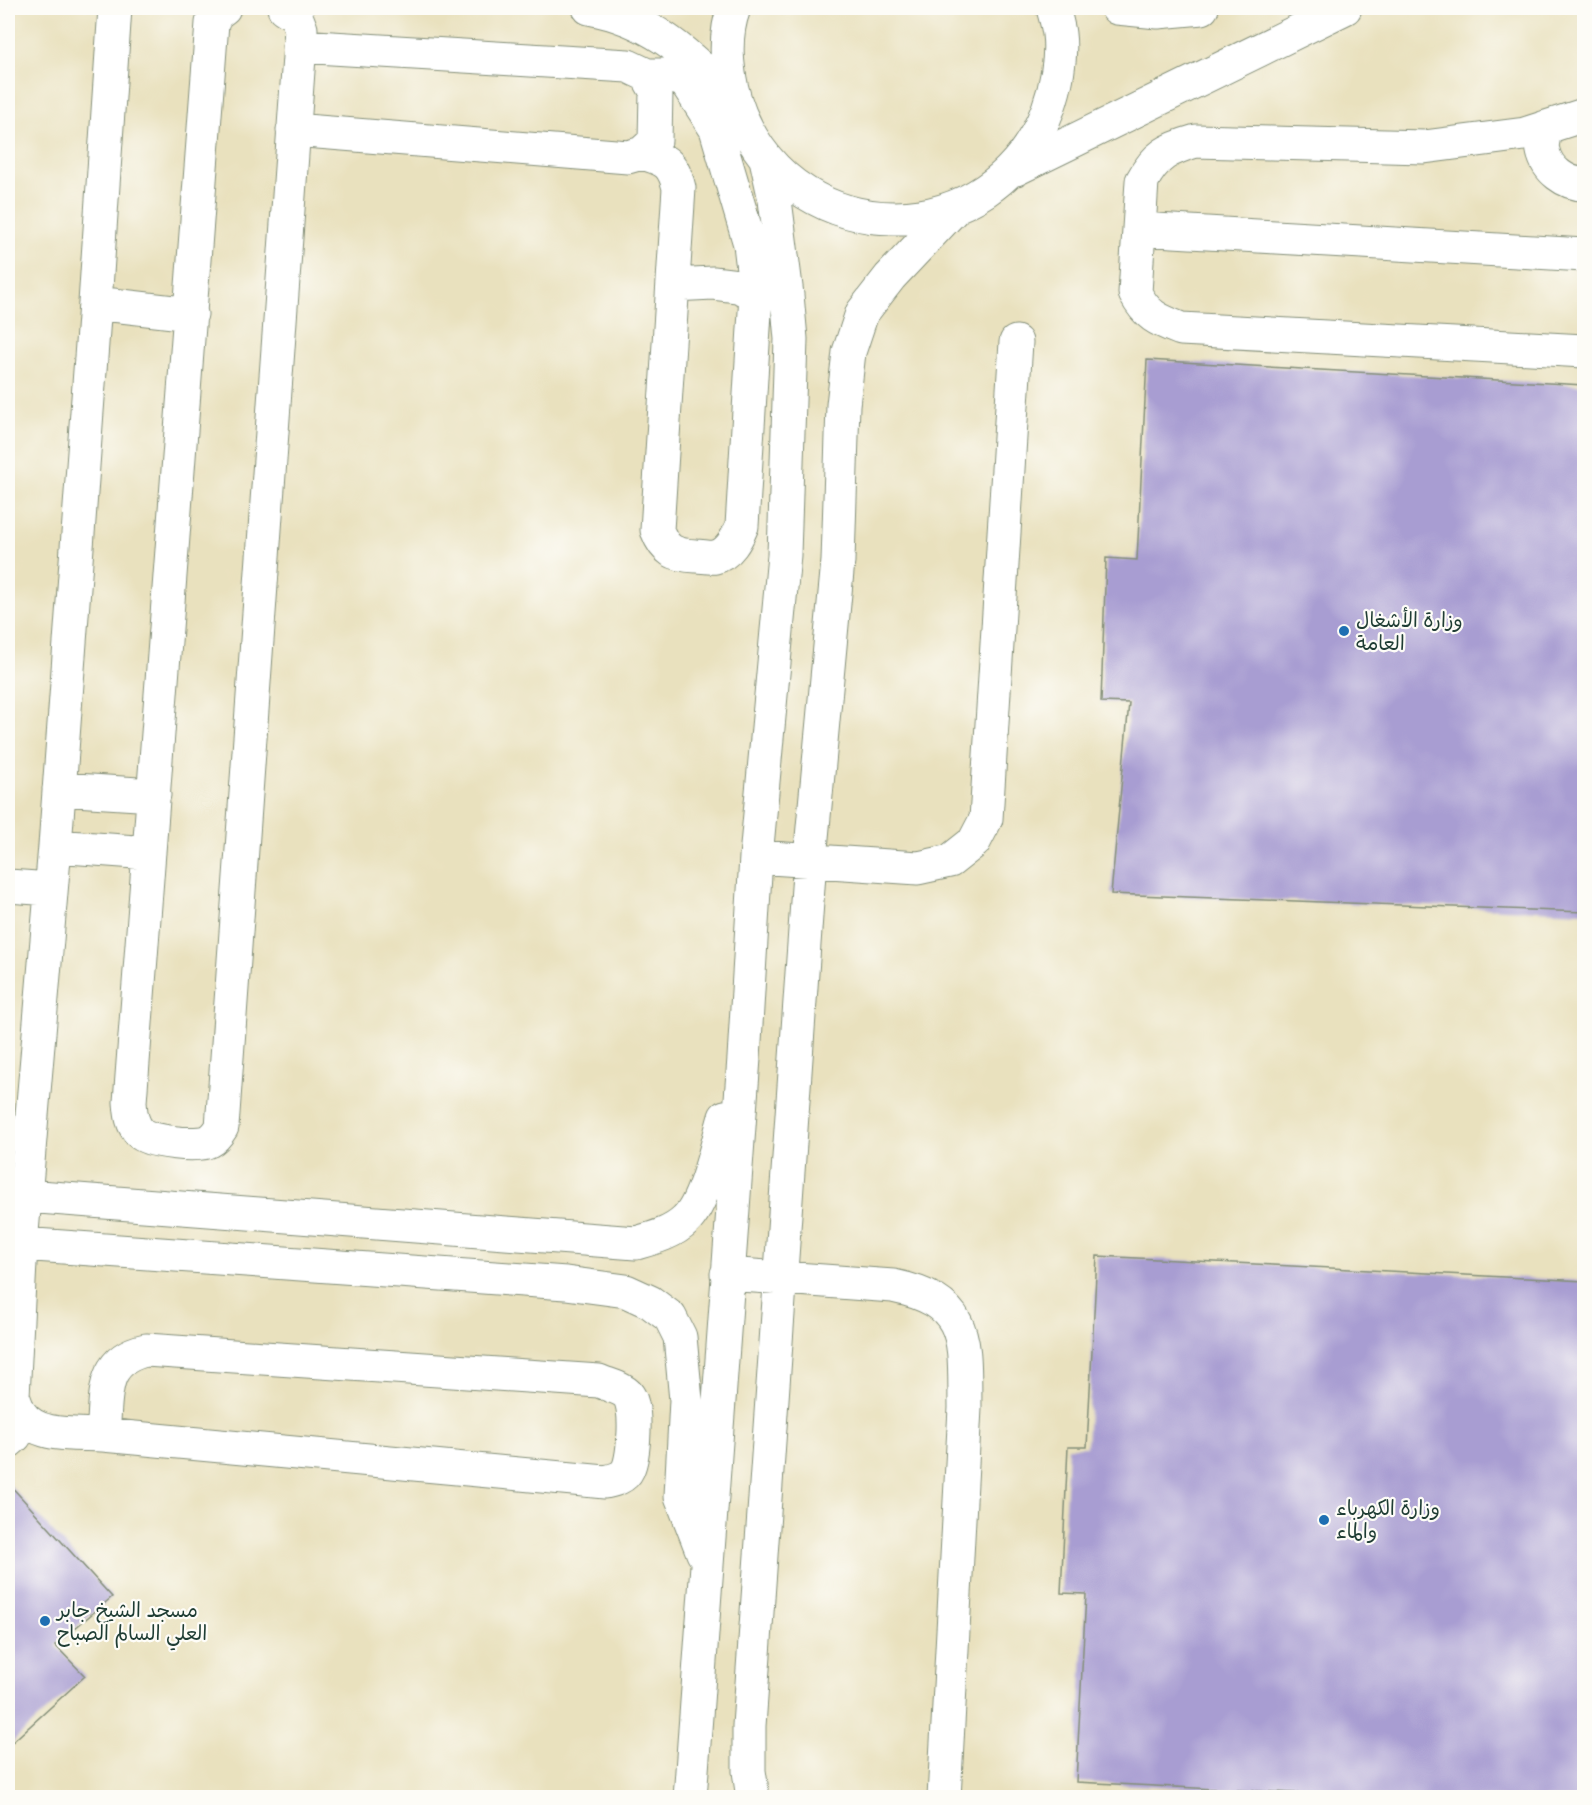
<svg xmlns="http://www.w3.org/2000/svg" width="1592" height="1805" font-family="Mynerve,'Playpen Sans Arabic',sans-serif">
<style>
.building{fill:#a89dd2}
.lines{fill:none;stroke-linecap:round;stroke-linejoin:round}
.minor-casing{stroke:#848f79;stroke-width:35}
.minor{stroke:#fff;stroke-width:33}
.poi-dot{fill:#1f6fb2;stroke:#fdfcf7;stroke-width:2}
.labels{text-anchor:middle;stroke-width:4.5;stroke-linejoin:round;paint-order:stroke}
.poi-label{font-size:20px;fill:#1f3d34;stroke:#fdfcf7;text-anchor:start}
</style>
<rect width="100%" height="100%" fill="#fdfcf7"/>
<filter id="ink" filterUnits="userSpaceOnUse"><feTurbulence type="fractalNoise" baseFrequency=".0167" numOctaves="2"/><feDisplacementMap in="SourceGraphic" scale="12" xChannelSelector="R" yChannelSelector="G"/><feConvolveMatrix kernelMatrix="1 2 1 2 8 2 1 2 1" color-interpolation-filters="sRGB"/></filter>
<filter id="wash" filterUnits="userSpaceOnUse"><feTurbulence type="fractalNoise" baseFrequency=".008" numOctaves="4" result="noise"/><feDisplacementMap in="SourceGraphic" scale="24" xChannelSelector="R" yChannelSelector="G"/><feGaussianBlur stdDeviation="1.35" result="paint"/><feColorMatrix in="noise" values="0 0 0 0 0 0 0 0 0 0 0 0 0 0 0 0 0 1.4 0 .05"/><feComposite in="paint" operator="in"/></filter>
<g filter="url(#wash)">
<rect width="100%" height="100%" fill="#e9e1be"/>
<g id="blocks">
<path class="building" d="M 1147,360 L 1584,385 L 1584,912 L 1111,894 L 1129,703 L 1101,702 L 1106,558 L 1137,560 Z
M 1097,1256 L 1584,1281 L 1584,1798 L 1390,1798 L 1076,1782 L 1086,1594 L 1061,1593 L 1068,1447 L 1087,1447 Z
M 9,1484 L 112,1597 L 55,1645 L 85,1676 L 8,1746 Z"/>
</g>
</g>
<g filter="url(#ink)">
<use href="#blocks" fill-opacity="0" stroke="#848f79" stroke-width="1.5"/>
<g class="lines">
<g class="minor-casing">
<path id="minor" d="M 224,8 L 216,14 L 212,23 L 130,1102 C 131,1113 131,1123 140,1133 C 149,1142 198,1147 209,1141 C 215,1138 219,1132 222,1127 L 301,29 L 296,16 L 284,8
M 589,8 C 649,19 684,50 725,91
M 734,8 C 722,40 727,82 740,114 C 798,254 995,253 1048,109 C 1056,87 1062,58 1059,34 C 1058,25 1055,16 1053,8
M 1117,8 L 1158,12 L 1202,8
M 1584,115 L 1525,134 L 1424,147 L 1196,141 C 1168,149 1156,155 1142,181 L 1135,293 C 1147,316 1158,320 1181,329 L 1584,351
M 1546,127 C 1545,134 1541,144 1543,151 C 1547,170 1566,184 1584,184
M 293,130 L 628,157 L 642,153 L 655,141 L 656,91 L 647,75 L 628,66 L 299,46
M 642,153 C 666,160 673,163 679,188 L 657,530 C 665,551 674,555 696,556 C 702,556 710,558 715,557 C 729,554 737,538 742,526 L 756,295 L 750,244 L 716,129 L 686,82 L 670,75 L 647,75
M 1016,169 L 1345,8
M 1139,229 L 1584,255
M 673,285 L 713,283 L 738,286 L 756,295
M 95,303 L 191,314
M 59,789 L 154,795
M 55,846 L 149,853
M 756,857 L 918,868 L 950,861 L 974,842 L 986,819 L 1016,342
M 8,886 L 51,889
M 26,1196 L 636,1243 C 654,1238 673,1233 686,1220 C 705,1202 717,1144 725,1117
M 21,1244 L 566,1283 L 626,1291 L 650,1302 L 670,1317 L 680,1337 L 686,1400 L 681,1496 L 703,1553
M 727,1274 L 893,1286 C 972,1302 964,1342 965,1408 L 944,1798
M 103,1435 C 107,1397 99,1360 146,1350 L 599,1381 C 608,1385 622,1388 628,1395 C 638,1406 634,1456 628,1469 C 624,1478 614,1480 605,1482 L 103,1435 C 77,1433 37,1439 20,1413 C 17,1408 15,1401 13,1396 L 21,1244 L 55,846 L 95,303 L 115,8
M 8,1442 L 15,1436 L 24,1418
M 690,1798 L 744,1058 L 756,857 L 784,555 L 791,339 L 787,295 L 775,200 L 766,159
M 753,1798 L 749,1771 L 749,1726 L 810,859 L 838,561 L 843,405 L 849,352 L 862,313 L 890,277 L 957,206"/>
</g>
<use href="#minor" class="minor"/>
</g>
</g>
<g class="poi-dot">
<circle cx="1344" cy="631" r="6"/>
<circle cx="1324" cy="1520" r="6"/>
<circle cx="45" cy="1621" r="6"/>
</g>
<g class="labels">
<g class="poi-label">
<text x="1356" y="627">وزارة الأشغال<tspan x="1356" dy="23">العامة</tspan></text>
<text x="1336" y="1515">وزارة الكهرباء<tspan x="1336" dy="23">والماء</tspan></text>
<text x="57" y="1617">مسجد الشيخ جابر<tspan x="57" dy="23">العلي السالم الصباح</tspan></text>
</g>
</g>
<rect width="1592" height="1805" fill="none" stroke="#fdfcf7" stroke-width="30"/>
</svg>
